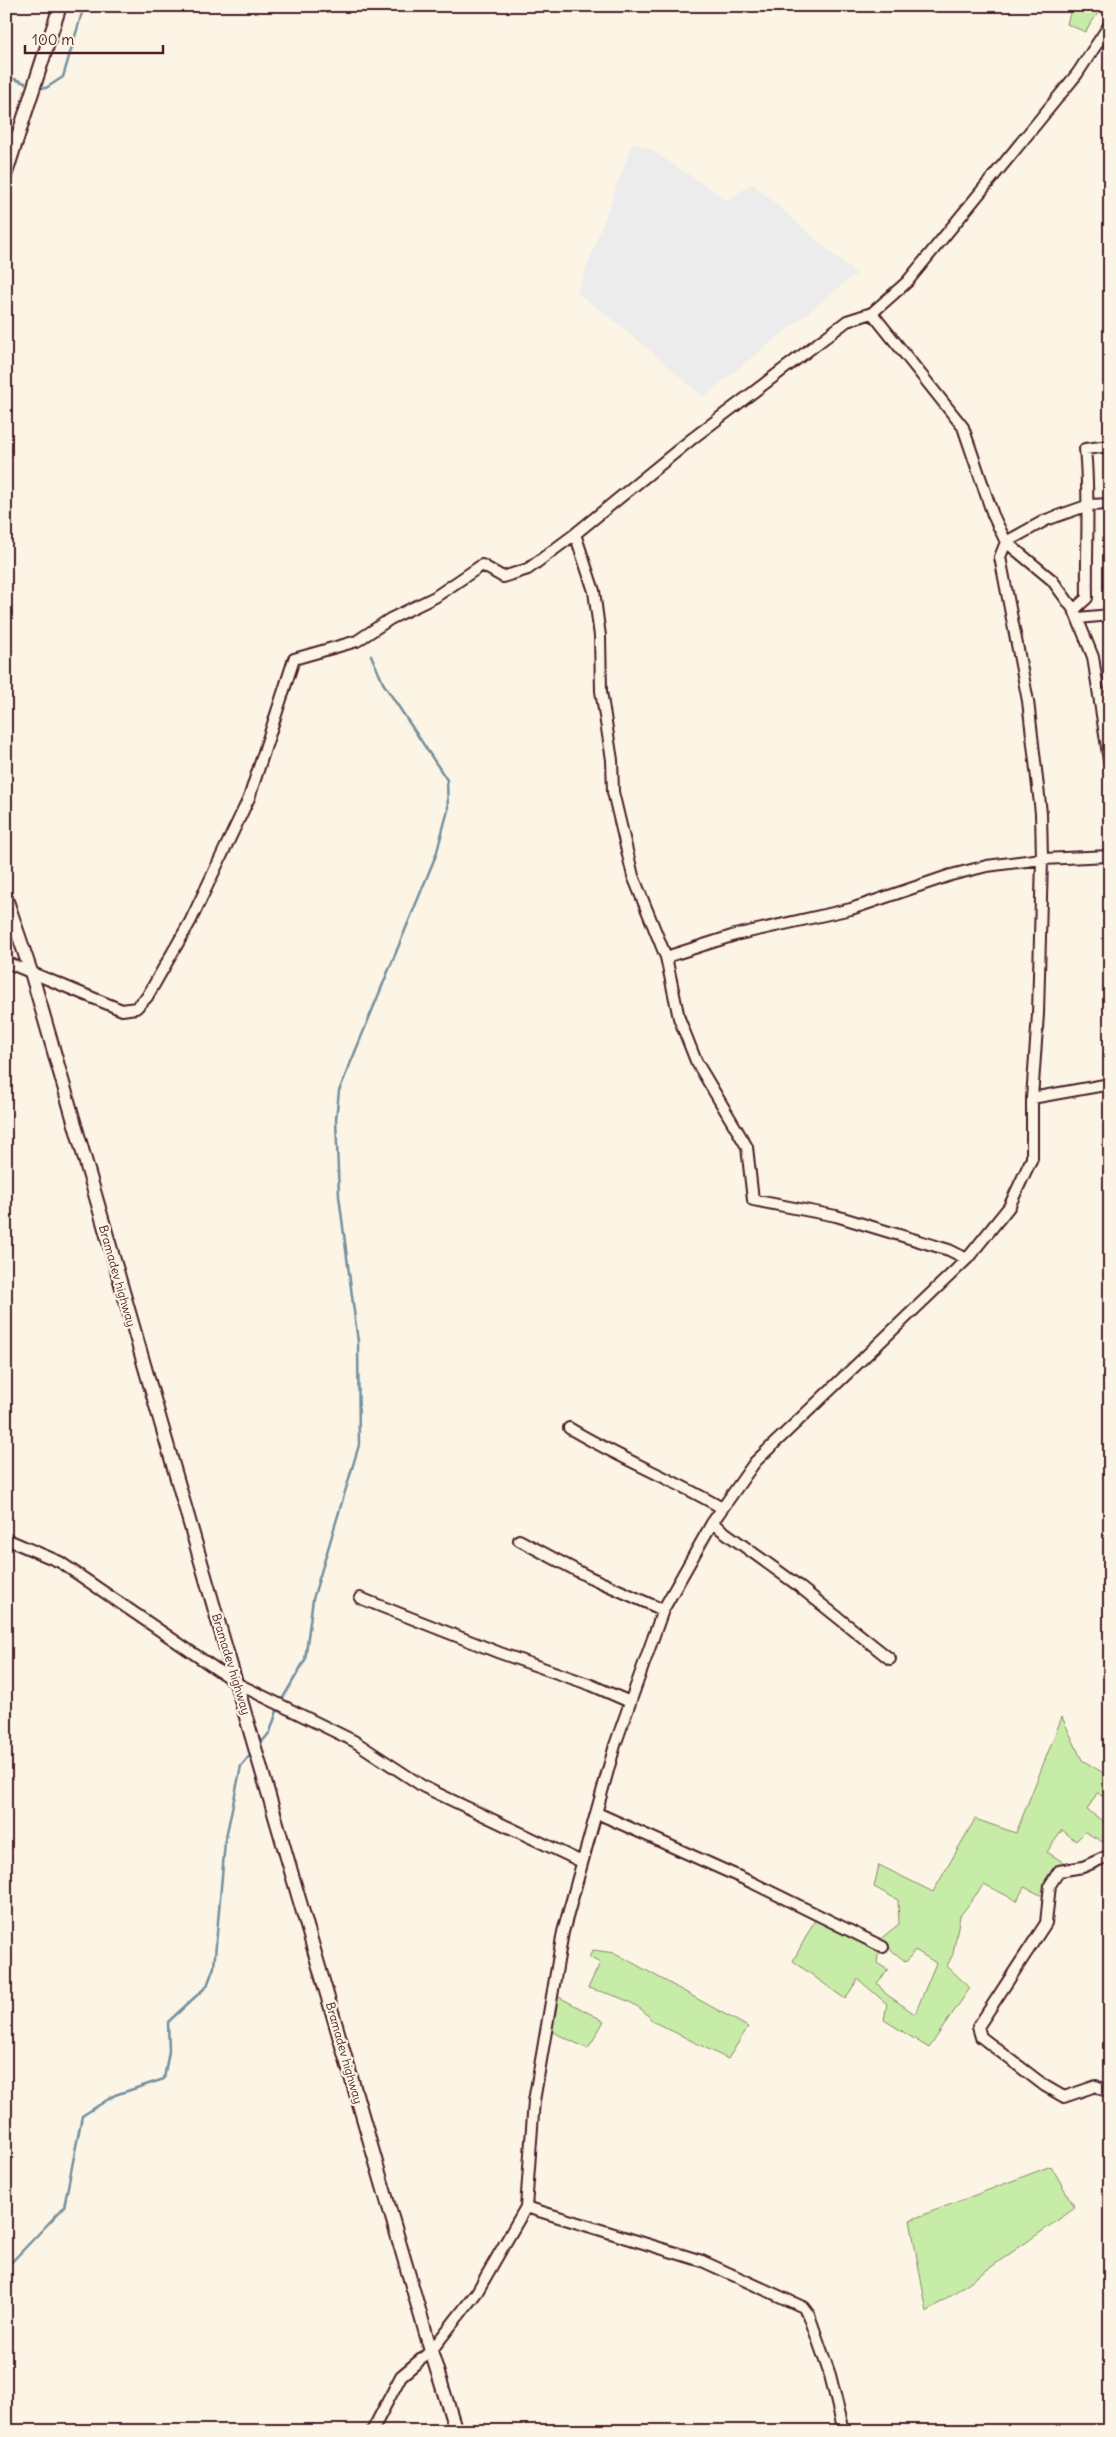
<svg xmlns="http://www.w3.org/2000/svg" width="1116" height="2437" font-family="Delius,sans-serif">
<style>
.built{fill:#ececec}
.green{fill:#c6eca7;stroke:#888669}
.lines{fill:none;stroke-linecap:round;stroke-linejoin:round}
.stream{stroke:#73909f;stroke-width:2.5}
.minor-casing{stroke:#4a1f2b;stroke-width:14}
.tertiary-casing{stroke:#4a1f2b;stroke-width:16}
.minor{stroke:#fcf5e5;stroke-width:10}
.tertiary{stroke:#fcf5e5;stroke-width:12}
.labels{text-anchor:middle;stroke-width:4.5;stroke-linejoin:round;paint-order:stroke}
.street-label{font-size:12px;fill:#4a1f2b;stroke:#fcf5e5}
</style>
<rect width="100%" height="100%" fill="#fcf5e5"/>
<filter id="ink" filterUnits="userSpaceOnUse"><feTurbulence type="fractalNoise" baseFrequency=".02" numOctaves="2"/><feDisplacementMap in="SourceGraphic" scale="10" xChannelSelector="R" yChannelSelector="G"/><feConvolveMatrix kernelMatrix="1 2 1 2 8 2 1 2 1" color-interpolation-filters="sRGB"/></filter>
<g filter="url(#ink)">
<path class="built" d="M 633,142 L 651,150 L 727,200 L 753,184 L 856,274 L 703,397 L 626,330 L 577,293 Z"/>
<path class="green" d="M 1066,6 L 1103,6 L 1085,32 L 1067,24 L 1071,9 Z
M 1062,1717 L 1082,1760 L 1110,1777 L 1110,1798 L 1097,1793 L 1087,1810 L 1110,1826 L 1110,1846 L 1085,1832 L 1076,1841 L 1062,1830 L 1047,1852 L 1063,1862 L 1043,1896 L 1024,1887 L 1017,1901 L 984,1884 L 960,1916 L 953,1954 L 947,1966 L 970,1988 L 929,2048 L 884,2020 L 887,2004 L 858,1979 L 845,1999 L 793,1961 L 817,1916 L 879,1949 L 877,1963 L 888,1970 L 877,1983 L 886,1994 L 915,2014 L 936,1963 L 915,1950 L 906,1962 L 879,1940 L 899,1924 L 898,1900 L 874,1887 L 879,1865 L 933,1892 L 975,1819 L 1016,1833 Z
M 593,1950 L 615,1953 L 748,2027 L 728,2059 L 652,2021 C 640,2001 609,1994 588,1988 L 600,1963 L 589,1957 Z
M 555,1995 L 604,2021 L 588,2049 L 551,2031 Z
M 1051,2166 L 1075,2208 L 927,2312 L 910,2220 Z"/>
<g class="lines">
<path class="stream" d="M 6,76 L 25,83
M 39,88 L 46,88 L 63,77 L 84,6
M 280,1703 L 305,1660 L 313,1599 L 359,1445 L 358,1342 L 339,1196 L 336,1119 L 339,1091 L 436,855 L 448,810 L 447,780 L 383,683 L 371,655
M 258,1747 L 270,1732 L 278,1708
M 6,2268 L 64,2207 L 82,2116 L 115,2095 L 164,2079 L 169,2051 L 168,2022 L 207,1986 L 214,1967 L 225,1842 L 241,1766 L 251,1754"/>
<g class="minor-casing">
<path id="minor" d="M 872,313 L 963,427 L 993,515 L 1006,542 L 1052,580 L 1074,610 L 1093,657 L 1110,767
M 575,534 L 594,591 L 600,636 L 601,691 L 612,760 L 613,792 L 633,876 L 666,957 L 679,1018 L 696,1061 L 747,1147 L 753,1200 L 836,1216 L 949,1250 L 967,1259
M 1074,610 L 1087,598 C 1086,548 1090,498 1085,449 L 1110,446
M 1078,618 L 1110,615
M 666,957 L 735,935 L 851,909 L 951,875 L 987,866 L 1042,859 L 1110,856
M 6,962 L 122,1010 L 136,1008 L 147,997 L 190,922 L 249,798 L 294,659 L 357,641 L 390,619 L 435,597 L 482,565 L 503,577 L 528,569 L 575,534 L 693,438 L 847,321 L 872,313 L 907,282 L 1077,74 L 1110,24
M 1032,1098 L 1110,1084
M 569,1428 C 619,1458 672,1479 722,1508
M 712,1523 L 796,1584 L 890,1659
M 6,1539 L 60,1562 L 238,1684 L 354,1741 L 424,1787 L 582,1862
M 519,1540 L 587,1576 L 663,1610
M 360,1598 L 500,1653 L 591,1685 L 630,1702
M 597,1813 L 753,1883 L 883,1947
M 1110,1855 L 1083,1867 L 1059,1871 L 1050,1885 L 1046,1923 L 978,2027 L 981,2037 L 1045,2086 L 1064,2097 L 1096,2086 L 1110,2093
M 526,2207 L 702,2261 L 803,2307 L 809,2315 L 830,2375 L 844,2431
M 372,2431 L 401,2376 L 431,2351 L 477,2292 L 526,2207 L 534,2101 L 563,1932 L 615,1745 L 663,1610 L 712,1523 L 755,1462 L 967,1259 L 1009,1207 L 1032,1158 L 1032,1098 L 1038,1014 L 1042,859 L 1041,813 L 1028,701 L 1000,557 L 1006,542 L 1046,520 L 1089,505 L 1110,504"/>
</g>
<g class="tertiary-casing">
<path id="tertiary" d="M 6,173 L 60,6
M 6,898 L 31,972 C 162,1432 297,1892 431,2351 L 456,2431"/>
</g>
<use href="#minor" class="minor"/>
<use href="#tertiary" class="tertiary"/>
</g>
</g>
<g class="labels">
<g class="street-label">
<text transform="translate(117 1276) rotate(74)" y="4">Bramadev highway</text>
<text transform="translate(231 1664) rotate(73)" y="4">Bramadev highway</text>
<text transform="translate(344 2053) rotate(74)" y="4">Bramadev highway</text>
</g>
</g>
<rect width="1116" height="2437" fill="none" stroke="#fcf5e5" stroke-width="25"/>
<rect x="12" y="12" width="1091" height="2412" fill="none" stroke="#4a1f2b" stroke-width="2" filter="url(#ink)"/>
<path d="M25 45v8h138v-8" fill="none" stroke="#4a1f2b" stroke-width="2.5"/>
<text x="32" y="45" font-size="15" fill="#4a1f2b" stroke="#fcf5e5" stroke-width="4" paint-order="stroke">100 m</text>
</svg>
